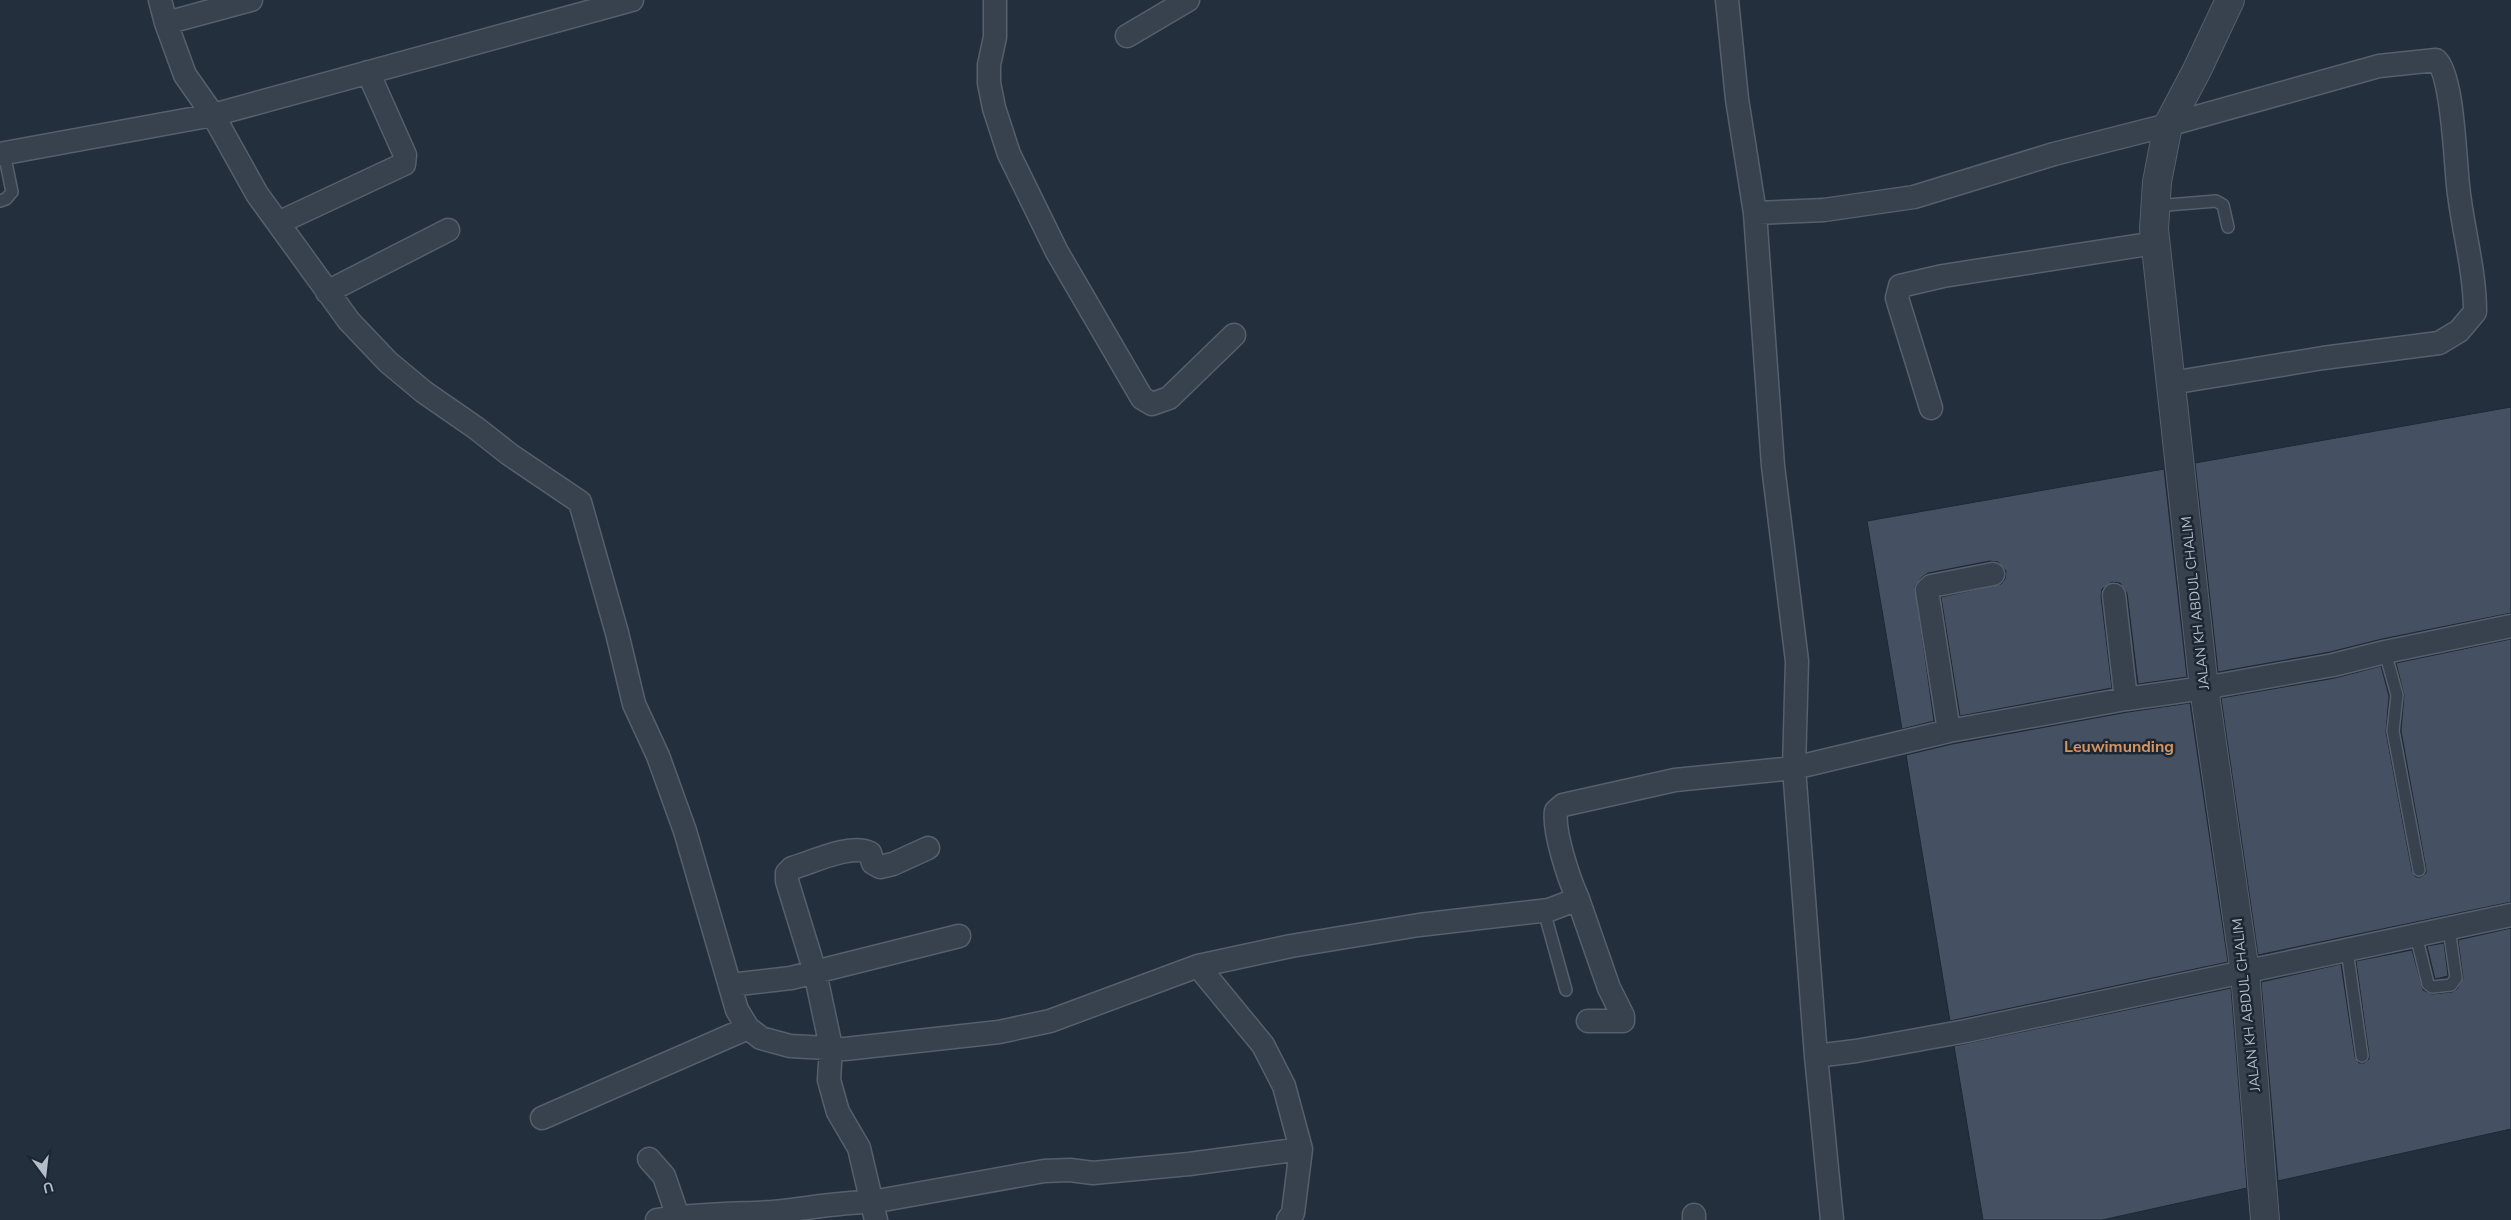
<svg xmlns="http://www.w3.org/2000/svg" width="2511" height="1220" font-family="'Nunito Sans',sans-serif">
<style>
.building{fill:#455162;stroke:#1f2835}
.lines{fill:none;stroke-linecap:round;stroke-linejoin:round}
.service-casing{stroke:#565f6c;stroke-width:14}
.minor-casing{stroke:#565f6c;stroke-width:25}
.tertiary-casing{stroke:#565f6c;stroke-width:30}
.service{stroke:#38414e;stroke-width:11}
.minor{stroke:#38414e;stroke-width:22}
.tertiary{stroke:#38414e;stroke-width:28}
.labels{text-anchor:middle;stroke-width:5;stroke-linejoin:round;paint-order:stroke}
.street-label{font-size:14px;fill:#b4bcc9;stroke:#1d2633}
.quarter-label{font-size:16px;font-weight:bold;fill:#d59563;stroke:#1d2633}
</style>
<rect width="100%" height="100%" fill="#242f3e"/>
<path class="building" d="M 2511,407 L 2511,613 L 2382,639 L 2330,652 L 2218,672 L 2195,463 Z
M 2164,469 L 2187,677 L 2138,684 L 2127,593 L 2120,583 L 2112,582 L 2102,589 L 2101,596 L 2112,688 L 1960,716 L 1941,597 L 2001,584 L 2005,579 L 2006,571 L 1998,562 L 1990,561 L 1928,573 L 1922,577 L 1915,586 L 1934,721 L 1902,729 L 1867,521 Z
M 2511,639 L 2511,902 L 2258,955 L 2221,698 L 2335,678 L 2381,666 L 2389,696 L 2386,732 L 2412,871 L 2416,877 L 2421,877 L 2426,873 L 2426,869 L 2401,731 L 2404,695 L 2396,663 Z
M 2190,703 L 2228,962 L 1950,1021 L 1906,755 L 1952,744 L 2128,712 Z
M 2511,928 L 2511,1129 L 2278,1181 L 2261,982 L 2341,964 L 2355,1057 L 2359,1063 L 2364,1063 L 2369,1059 L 2369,1055 L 2356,961 L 2412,950 L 2423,990 L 2432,994 L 2452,992 L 2457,989 L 2463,978 L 2458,940 Z
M 2444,943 L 2448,976 L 2435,979 L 2427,946 Z
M 2231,988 L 2247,1188 L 2102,1220 L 1983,1220 L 1954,1046 Z"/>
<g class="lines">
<g class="service-casing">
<path id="service" d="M 0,201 L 6,199 L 12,192 L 4,153
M 2155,206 L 2216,201 L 2223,205 L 2228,227
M 2385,652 L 2397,695 L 2393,731 L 2419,870
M 1544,911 L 1566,990
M 2416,935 L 2428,984 L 2432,987 L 2451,985 L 2456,978 L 2449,928
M 2347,950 L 2362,1056"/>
</g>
<g class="minor-casing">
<path id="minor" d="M 160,0 L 166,23 L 185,75 L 213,115 L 257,194 L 349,321 L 388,362 L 424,392 L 476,428 L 509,454 L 580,502 L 617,633 L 634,704 L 658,756 L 685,831 L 737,1010 L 748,1028 L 761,1038 L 790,1046 L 845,1049 L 999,1032 L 1050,1021 L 1198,966 L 1291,946 L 1419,925 L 1549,910 L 1578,899 C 1569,879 1553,832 1556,811 L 1563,805 L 1675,780 L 1794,768 L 1949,731 L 2126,699 L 2204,688 L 2333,665 L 2385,652 L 2511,626
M 995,0 L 995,37 L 989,65 L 989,83 L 994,108 L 1009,154 L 1057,252 L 1142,398 L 1152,404 L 1169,398 L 1234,335
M 1727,0 L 1737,99 L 1755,213 L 1773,466 L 1797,661 L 1794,768 L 1816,1056 L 1856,1051 L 1966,1031 L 2511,915
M 166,23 L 251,0
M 1127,36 L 1188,0
M 0,154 L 213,115 L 632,0
M 1755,213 L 1824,210 L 1914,197 L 2054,154 L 2168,125 L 2379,66 L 2436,60 C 2454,76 2455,168 2459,194 C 2464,234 2475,272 2475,312 L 2459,331 L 2439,343 L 2323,358 L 2171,383
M 278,223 L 404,164 L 405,155 L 368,72
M 327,292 L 448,230
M 1931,408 L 1897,298 L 1900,286 L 1943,276 L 2155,243
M 2114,595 L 2126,699
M 1949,731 L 1927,590 L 1931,586 L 1993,574
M 1578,899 L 1609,988 L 1623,1016 L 1623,1021 L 1588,1021
M 1198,966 L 1263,1045 L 1284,1086 L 1301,1149 L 1293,1213 L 1288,1220
M 730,985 L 791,978 L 959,936
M 1816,1056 L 1832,1220
M 542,1118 L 748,1028
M 649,1159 L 664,1176 L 678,1217
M 1694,1215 L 1694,1220
M 657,1220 C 695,1214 734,1214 772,1212 C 806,1209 838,1202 872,1202 L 1044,1171 L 1070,1170 L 1093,1173 L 1189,1164 L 1301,1149
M 876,1220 L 859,1148 L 838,1112 L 834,1098 L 829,1080 L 831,1047 L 815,972 L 787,881 L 787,873 L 792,868 C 813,862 851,843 870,853 L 873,863 L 880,867 L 893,864 L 928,848"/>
</g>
<g class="tertiary-casing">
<path id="tertiary" d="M 2230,0 L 2197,70 L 2168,125 L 2157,182 L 2154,229 L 2204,688 L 2245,972 L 2265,1220"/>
</g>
<use href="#service" class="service"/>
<use href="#minor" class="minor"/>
<use href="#tertiary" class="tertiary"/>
</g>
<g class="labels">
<g class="street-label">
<text transform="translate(2195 603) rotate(-96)" y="5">JALAN KH ABDUL CHALIM</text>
<text transform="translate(2246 1005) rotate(-96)" y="5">JALAN KH ABDUL CHALIM</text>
</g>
<g class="quarter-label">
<text x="2119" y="752">Leuwimunding</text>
</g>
</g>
<g transform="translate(45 1175) rotate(165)" stroke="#1d2633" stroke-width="4" paint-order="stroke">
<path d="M0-4L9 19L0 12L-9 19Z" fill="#b4bcc9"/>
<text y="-8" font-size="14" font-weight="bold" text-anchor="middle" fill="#b4bcc9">U</text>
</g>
</svg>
